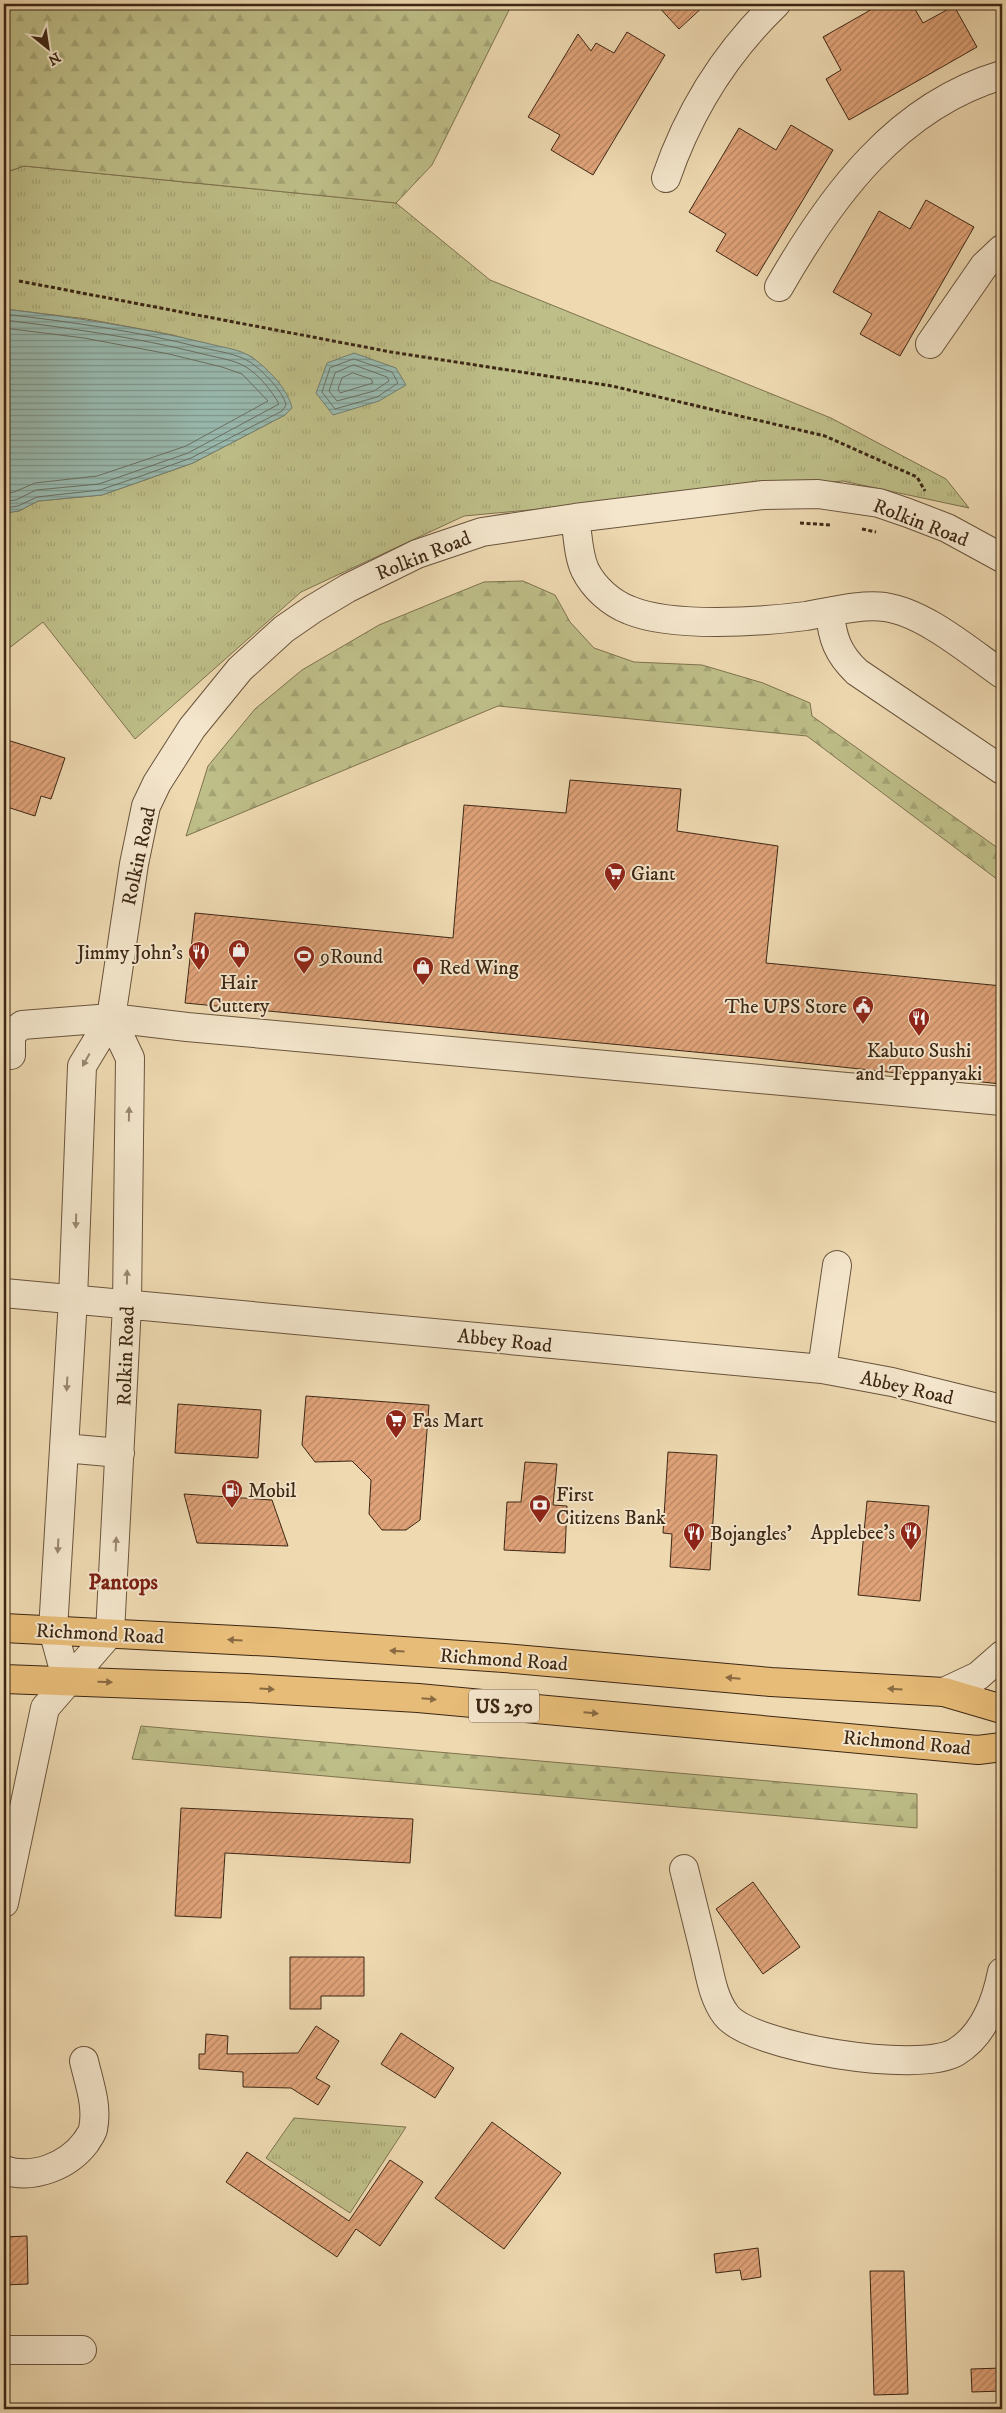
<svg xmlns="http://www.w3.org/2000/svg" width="1006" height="2413" font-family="'IM FELL DW Pica',serif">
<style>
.grass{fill:url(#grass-tufts);stroke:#7e724e}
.forest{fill:url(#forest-firs);stroke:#7e724e}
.water{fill:url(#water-rules);stroke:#747f72}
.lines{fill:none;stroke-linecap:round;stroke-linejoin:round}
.shore{stroke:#6b7062;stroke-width:1}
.building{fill:url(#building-hatch);stroke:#3d2715}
.minor-casing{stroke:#69543c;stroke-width:30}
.highway-casing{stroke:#3d2715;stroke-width:30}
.path{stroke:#3d2715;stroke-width:3;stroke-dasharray:4 2.5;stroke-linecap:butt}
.minor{stroke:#f4e6cc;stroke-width:28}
.highway{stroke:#e7bc78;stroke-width:28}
.oneway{fill:#988670}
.oneway2{fill:#8a6a42}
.labels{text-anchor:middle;stroke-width:4;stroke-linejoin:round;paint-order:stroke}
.shield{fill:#f4e6cc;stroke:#74604c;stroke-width:1}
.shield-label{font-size:19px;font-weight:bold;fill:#3d2715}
.street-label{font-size:20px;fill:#3d2715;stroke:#f4e6cc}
.poi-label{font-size:20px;fill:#3d2715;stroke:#f4e6cc;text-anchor:start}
.quarter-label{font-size:22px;font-weight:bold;fill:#7a1f14;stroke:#f4e6cc}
</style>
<defs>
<pattern id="grass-tufts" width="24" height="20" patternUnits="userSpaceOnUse" patternTransform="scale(1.25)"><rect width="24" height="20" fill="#bebe88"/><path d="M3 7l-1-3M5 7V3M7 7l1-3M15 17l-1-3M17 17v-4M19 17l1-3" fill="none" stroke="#a4a374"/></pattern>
<pattern id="forest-firs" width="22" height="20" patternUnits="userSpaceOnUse" patternTransform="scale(1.25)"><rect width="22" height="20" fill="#bebe88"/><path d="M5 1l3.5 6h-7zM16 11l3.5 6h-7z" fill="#a4a374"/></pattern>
<pattern id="water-rules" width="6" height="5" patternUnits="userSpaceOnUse" patternTransform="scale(1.25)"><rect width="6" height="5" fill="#99bab0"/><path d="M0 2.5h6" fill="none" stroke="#7e978e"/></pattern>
<pattern id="building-hatch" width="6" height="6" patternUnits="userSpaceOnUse" patternTransform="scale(1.25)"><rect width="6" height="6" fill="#e0a379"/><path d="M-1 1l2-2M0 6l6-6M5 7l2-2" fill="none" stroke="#b78562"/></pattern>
</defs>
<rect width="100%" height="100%" fill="#eed9b1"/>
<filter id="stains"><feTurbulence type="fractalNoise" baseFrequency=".004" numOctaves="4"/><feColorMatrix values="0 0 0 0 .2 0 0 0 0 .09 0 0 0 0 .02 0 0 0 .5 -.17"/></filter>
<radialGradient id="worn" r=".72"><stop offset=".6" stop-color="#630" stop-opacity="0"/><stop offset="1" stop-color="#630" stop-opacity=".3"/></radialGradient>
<path class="grass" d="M 24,166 L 396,203 L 490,280 L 831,418 L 946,479 L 969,508 L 843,481 L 464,516 L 301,592 L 135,739 L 43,622 L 4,652 L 4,513 L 19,511 L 38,501 L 102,495 L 193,463 L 285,415 L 276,380 L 252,357 L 173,335 L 87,319 L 4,309 L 4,173 Z
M 294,2118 L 405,2127 L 406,2127 L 350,2213 L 266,2158 Z"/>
<path class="forest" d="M 4,4 L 512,4 L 432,165 L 396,203 L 24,166 L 4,173 Z
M 523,581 L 555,595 L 570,622 L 594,648 L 634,662 L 702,665 L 763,683 L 810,703 L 812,716 L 1002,851 L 1002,883 L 807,736 L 498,706 L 186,836 L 208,766 L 255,709 L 302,670 L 379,625 L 442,599 L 484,582 Z
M 141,1726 L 917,1794 L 917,1828 L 132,1759 Z"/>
<path class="water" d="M 4,309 C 72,317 139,327 206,343 C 220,347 241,349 253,358 C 268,369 288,389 292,408 L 285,415 L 193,463 L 142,481 L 102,495 L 38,501 L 19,511 L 4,513 Z
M 354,353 L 396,368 L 406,385 L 379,401 L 333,415 L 316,393 L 327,363 Z"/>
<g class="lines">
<path class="shore" d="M 4,314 C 71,322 137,331 203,348 C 217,351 238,354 250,362 C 262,370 283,391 286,405 L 282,411 L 191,458 L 141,476 L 100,490 L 37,497 L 18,506 L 4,508
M 4,320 C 69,328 134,337 199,353 C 213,357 233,359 246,367 C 259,375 272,391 279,404 L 188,453 L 99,484 L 36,490 L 16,500 L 4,501
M 4,328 L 84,338 L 169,354 L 222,367 L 242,374 L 268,401 L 186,446 L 136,463 L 97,476 L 35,483 L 14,492 L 4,494
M 354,359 L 392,372 L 398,383 L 377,397 L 335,409 L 322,392 L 330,368 Z
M 354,365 L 387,377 L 389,381 L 374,391 L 337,401 L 329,391 L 335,373 Z
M 353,373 L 371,379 L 373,383 L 340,393 L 338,389 L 342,378 Z"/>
</g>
<path class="building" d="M 656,4 L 706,4 L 679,29 Z
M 881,4 L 912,4 L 923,23 L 954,6 L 977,47 L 849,120 L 826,79 L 841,70 L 823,37 Z
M 627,32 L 665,55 L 593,175 L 551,150 L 560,135 L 528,117 L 578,34 L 591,51 L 596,43 L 614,53 Z
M 791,125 L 833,150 L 757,276 L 716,251 L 726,234 L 689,212 L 739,128 L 776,150 Z
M 926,200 L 974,227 L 900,356 L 860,334 L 872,314 L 833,292 L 879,211 L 910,229 Z
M 4,739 L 65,758 L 51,799 L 41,796 L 35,816 L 4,806 Z
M 570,780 L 681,789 L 677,831 L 778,846 L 766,963 L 1002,986 L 1001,1084 L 757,1058 L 185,1003 L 195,913 L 453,938 L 464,805 L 566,813 Z
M 306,1396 L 429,1405 L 420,1520 L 406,1530 L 382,1530 L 369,1514 L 371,1480 L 352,1461 L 315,1462 L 302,1445 Z
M 178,1404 L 261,1410 L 258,1458 L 175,1453 Z
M 668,1452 L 717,1455 L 710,1570 L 670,1567 L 672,1534 L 663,1533 Z
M 525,1462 L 557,1464 L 553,1505 L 567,1506 L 565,1553 L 504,1550 L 507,1502 L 521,1502 Z
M 184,1494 L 272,1500 L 288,1546 L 197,1543 Z
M 867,1501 L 929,1506 L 920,1601 L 858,1595 Z
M 181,1808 L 413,1819 L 410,1863 L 225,1853 L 221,1918 L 175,1916 Z
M 753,1882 L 800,1947 L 763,1974 L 716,1909 Z
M 290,1957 L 364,1957 L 364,1996 L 321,1996 L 321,2009 L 290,2009 Z
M 316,2026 L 339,2041 L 316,2078 L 330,2086 L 318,2105 L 291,2088 L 243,2087 L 243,2072 L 199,2069 L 199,2054 L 205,2054 L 206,2034 L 228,2036 L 227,2054 L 298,2053 Z
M 401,2033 L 454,2068 L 435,2098 L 381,2064 Z
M 492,2122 L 561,2173 L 504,2249 L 435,2198 Z
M 247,2152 L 349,2221 L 390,2160 L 423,2182 L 380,2246 L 356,2229 L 337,2257 L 226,2182 Z
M 27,2236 L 28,2284 L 4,2285 L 4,2237 Z
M 758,2248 L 761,2277 L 742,2280 L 740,2270 L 716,2273 L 714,2254 Z
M 870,2271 L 904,2271 L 908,2394 L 874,2395 Z
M 1002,2368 L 1002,2391 L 972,2392 L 971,2369 Z"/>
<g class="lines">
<g class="minor-casing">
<path id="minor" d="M 666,178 C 689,111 725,53 776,4
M 779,287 C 831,196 897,106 1002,75
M 930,344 L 984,266 L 1002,249
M 575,518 C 578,535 578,555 585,570 C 594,588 611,603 629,610 C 672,628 760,622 806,616 C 831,612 859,604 885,607 C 925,613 969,651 1002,674
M 830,612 C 832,638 838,654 857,672 L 1002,770
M 4,1055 L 11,1055 L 11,1034 L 22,1025 L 111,1018 L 187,1027 L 1002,1101
M 4,1293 L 822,1369 L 892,1382 L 1002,1409
M 822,1369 L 837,1265
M 64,1448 L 120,1453
M 67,1681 L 53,1630 L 73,1299 L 82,1066 L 111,1018 L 134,864 L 146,806 L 157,783 L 192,728 L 240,669 L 284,629 L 313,609 L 348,588 L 417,554 L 482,532 L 575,518 L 764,495 L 818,494 L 879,503 L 908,513 L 947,528 L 1002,558
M 944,1692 L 978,1676 L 1002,1655
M 684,1869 C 691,1898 698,1926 705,1954 C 710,1975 713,1998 726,2015 C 751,2048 920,2074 956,2052 C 984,2035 996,2002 1002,1972
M 4,1903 L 45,1708 L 110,1633 L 127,1305 L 130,1058 L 111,1018
M 4,2170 C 33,2180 68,2166 86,2142 C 88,2138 92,2134 93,2129 C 98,2106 89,2083 84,2061
M 4,2350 L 82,2350"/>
</g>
<g class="highway-casing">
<path id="highway" d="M 4,1628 L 273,1642 L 504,1658 L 771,1682 L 944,1692 L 1002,1709
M 4,1679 L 246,1688 L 418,1698 L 978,1750 L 1002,1747"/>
</g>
<path class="path" d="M 19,281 L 391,352 L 612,386 L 825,436 L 917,477 L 925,491
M 800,523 L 831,525
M 862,529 L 876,532"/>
<use href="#minor" class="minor"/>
<use href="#highway" class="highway"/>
</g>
<defs><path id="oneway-solid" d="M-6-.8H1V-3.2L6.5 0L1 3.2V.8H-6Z" transform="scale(1.25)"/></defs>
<g class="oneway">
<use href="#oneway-solid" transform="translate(86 1060) rotate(119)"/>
<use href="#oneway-solid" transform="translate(129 1114) rotate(-89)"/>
<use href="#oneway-solid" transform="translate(76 1221) rotate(92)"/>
<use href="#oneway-solid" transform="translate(127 1277) rotate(-89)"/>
<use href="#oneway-solid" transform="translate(67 1384) rotate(93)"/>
<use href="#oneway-solid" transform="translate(116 1544) rotate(-87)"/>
<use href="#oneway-solid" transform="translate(58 1546) rotate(93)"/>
</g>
<g class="oneway2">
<use href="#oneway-solid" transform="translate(235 1640) rotate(-177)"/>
<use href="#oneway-solid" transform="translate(397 1651) rotate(-176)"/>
<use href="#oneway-solid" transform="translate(733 1678) rotate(-175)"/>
<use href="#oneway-solid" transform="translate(105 1682) rotate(2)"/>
<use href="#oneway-solid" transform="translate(267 1689) rotate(3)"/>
<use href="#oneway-solid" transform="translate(895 1689) rotate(-177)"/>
<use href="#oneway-solid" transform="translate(429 1699) rotate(5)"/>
<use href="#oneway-solid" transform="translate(591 1713) rotate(5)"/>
</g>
<defs>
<g id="supermarket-pin" transform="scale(1.125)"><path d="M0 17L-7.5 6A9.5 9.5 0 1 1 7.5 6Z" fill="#8f2418" stroke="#f4e6cc"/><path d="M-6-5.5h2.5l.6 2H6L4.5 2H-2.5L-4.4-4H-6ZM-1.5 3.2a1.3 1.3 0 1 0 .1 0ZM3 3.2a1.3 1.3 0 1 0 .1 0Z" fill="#fff"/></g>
<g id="shop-pin" transform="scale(1.125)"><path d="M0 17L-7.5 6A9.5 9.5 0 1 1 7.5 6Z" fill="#8f2418" stroke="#f4e6cc"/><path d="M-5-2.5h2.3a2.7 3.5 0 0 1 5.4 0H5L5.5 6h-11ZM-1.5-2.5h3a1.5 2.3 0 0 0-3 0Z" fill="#fff"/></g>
<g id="restaurant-pin" transform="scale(1.125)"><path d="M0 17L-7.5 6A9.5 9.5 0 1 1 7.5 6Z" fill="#8f2418" stroke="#f4e6cc"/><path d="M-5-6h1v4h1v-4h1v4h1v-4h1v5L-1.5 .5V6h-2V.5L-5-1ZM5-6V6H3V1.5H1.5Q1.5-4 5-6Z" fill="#fff"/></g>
<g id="stadium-pin" transform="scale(1.125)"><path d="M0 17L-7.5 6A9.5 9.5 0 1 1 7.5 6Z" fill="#8f2418" stroke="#f4e6cc"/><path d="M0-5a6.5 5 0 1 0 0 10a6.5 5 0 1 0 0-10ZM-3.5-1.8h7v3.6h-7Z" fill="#fff"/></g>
<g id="civic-pin" transform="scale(1.125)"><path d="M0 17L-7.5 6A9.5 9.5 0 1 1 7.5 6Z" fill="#8f2418" stroke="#f4e6cc"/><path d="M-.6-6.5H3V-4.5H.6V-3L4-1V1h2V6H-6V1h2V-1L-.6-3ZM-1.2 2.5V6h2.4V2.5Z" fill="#fff"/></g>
<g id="fuel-pin" transform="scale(1.125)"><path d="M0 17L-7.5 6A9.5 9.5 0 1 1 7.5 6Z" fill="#8f2418" stroke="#f4e6cc"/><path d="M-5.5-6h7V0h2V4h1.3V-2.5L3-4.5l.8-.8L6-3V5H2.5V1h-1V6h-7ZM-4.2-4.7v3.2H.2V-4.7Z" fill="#fff"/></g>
<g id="bank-pin" transform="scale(1.125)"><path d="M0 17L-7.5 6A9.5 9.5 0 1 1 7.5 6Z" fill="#8f2418" stroke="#f4e6cc"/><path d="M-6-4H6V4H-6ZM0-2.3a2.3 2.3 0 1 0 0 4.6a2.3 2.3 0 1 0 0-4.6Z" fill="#fff"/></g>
</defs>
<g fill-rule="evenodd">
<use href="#supermarket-pin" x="615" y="873"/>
<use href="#shop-pin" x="239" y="950"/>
<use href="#restaurant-pin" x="199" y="952"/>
<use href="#stadium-pin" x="304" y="956"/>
<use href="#shop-pin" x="423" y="967"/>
<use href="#civic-pin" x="863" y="1006"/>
<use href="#restaurant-pin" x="919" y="1018"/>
<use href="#supermarket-pin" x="396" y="1420"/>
<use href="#fuel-pin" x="232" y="1490"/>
<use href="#bank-pin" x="540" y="1505"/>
<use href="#restaurant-pin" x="911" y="1532"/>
<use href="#restaurant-pin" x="694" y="1533"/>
</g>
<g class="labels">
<rect class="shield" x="469" y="1689.5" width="70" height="33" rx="4"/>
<g class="shield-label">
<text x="504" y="1713">US 250</text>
</g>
<g class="street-label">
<text transform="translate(921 522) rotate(21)" y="7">Rolkin Road</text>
<text transform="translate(423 555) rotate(-22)" y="7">Rolkin Road</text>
<text transform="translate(138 856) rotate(-78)" y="7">Rolkin Road</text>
<text transform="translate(505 1340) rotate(6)" y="7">Abbey Road</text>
<text transform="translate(125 1356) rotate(-88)" y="7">Rolkin Road</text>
<text transform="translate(907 1387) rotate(13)" y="7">Abbey Road</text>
<text transform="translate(100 1633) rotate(3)" y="7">Richmond Road</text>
<text transform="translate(504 1659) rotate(4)" y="7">Richmond Road</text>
<text transform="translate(907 1742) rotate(5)" y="7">Richmond Road</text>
</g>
<g class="poi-label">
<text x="631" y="880">Giant</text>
<text x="183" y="959" text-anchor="end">Jimmy John's</text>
<text x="320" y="963">9Round</text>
<text x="439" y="974">Red Wing</text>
<text x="239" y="989" text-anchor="middle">Hair<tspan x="239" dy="23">Cuttery</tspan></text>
<text x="847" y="1013" text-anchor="end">The UPS Store</text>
<text x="919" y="1057" text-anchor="middle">Kabuto Sushi<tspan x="919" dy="23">and Teppanyaki</tspan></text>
<text x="412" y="1427">Fas Mart</text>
<text x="248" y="1497">Mobil</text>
<text x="556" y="1501">First<tspan x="556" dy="23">Citizens Bank</tspan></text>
<text x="895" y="1539" text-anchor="end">Applebee's</text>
<text x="710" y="1540">Bojangles'</text>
</g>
<g class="quarter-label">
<text x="123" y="1589">Pantops</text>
</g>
</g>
<rect width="1006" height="2413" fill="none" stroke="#eed9b1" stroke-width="20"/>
<rect x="5" y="5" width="996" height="2403" fill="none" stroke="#3d2715" stroke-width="2.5"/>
<rect x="10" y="10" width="986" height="2393" fill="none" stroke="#3d2715"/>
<g transform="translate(48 48) rotate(150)" stroke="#f4e6cc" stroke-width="4" paint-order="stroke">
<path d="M0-4L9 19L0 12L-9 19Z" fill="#3d2715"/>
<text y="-8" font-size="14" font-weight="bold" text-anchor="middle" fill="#3d2715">N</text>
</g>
<rect width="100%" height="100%" filter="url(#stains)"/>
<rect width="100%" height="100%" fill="url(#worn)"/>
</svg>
